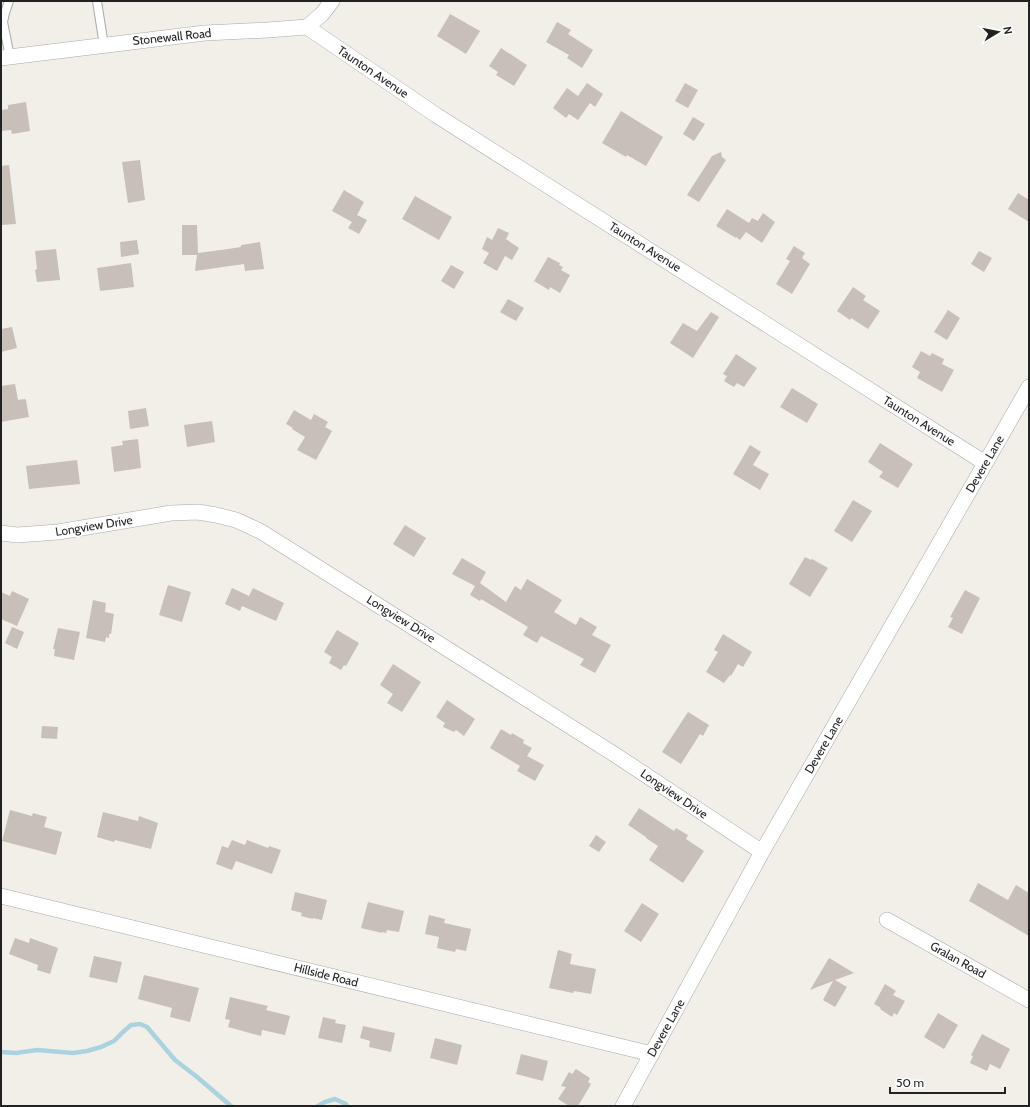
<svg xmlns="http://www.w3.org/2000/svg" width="1030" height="1107" font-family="Cabin,sans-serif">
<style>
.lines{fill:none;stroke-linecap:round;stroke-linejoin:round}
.stream{stroke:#aad3df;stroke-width:4.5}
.building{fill:#c7bfb8}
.lane-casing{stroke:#a9a9a9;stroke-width:10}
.street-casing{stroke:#a9a9a9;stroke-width:16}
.lane{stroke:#fff;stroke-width:8}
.street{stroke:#fff;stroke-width:15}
.labels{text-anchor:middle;stroke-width:3.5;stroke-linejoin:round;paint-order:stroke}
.street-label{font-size:12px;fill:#222;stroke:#fff}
</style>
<rect width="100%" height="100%" fill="#f2efe9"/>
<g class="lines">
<path class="stream" d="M 1,1052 L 16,1053 L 37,1050 L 73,1053 L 87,1051 L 101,1047 L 114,1041 L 123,1032 L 131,1025 L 140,1024 L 147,1027 L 175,1060 L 197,1077 L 231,1106
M 318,1106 L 325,1102 L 335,1099 L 346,1104 L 347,1106"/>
</g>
<path class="building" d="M 450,14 L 480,31 L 466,54 L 437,36 Z
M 557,22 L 571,30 L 568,34 L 593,50 L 582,68 L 567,58 L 569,55 L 546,42 Z
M 501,48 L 527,65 L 514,86 L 496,75 L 498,72 L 489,66 Z
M 587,83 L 603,94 L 595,107 L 590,103 L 578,120 L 569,114 L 566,118 L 553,108 L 567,88 L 578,96 Z
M 685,83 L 698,90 L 688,108 L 675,101 Z
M 26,102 L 30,131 L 12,134 L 11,130 L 1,131 L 1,110 L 8,109 L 8,105 Z
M 621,111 L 663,137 L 646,166 L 627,155 L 626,157 L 602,143 Z
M 693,117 L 705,124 L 694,141 L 683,134 Z
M 721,152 L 722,157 L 726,160 L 699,202 L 687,195 L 712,156 Z
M 140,160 L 145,200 L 128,203 L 122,162 Z
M 9,165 L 16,224 L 1,225 L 1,166 Z
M 344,190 L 364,202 L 357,215 L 367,220 L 359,234 L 348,228 L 352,222 L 332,211 Z
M 1018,193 L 1029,200 L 1029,222 L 1008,209 Z
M 415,196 L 452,217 L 439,240 L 402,219 Z
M 727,209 L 749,223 L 752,218 L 758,221 L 763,213 L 775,222 L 762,243 L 746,232 L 740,240 L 736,237 L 736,238 L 716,226 Z
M 182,225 L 197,225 L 198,253 L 228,249 L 241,247 L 241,245 L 260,242 L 264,269 L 245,271 L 244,264 L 195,271 L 197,255 L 182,255 Z
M 498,228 L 509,233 L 506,239 L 519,248 L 512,260 L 505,256 L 497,271 L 483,263 L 489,253 L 482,249 L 487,237 L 492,240 Z
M 137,240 L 139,254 L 121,257 L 120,242 Z
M 794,246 L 805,253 L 802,258 L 810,264 L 792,294 L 776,284 L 790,261 L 786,259 Z
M 56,249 L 60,280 L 37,282 L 35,270 L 37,269 L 35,251 Z
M 979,251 L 992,258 L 984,272 L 971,264 Z
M 548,257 L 560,263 L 559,265 L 563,267 L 561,270 L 570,275 L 560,293 L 550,287 L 549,290 L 534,281 Z
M 131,263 L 134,287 L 100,291 L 97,268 Z
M 451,265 L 464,272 L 454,289 L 441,281 Z
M 853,287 L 866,296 L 863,300 L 880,311 L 868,329 L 851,318 L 850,320 L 837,311 Z
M 508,299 L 524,308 L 516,321 L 500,312 Z
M 948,310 L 960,318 L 947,340 L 934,332 Z
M 711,312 L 719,317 L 693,358 L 670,343 L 683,323 L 697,331 Z
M 12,327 L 17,348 L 1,352 L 1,329 Z
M 921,351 L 930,356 L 932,353 L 944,359 L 942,364 L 954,370 L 942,392 L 917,378 L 920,372 L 912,367 Z
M 736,354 L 757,368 L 744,387 L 737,383 L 734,387 L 724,381 L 727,376 L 723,374 Z
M 15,384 L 18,400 L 25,399 L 26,400 L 29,417 L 1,422 L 1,386 Z
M 792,388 L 818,404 L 807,423 L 780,407 Z
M 146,408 L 149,426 L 130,429 L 128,411 Z
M 294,410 L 311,420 L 314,414 L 328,422 L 325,427 L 332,431 L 316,460 L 297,450 L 305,437 L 292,429 L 293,428 L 286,424 Z
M 212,421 L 215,442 L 187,447 L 184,425 Z
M 138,439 L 141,468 L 114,472 L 111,447 L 123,445 L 122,441 Z
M 880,443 L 913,464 L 898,488 L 879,477 L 883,472 L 868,462 Z
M 750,445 L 761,452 L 753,465 L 769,474 L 760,490 L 733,474 Z
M 77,460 L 80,484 L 29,489 L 26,466 Z
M 853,500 L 872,511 L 852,542 L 834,531 Z
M 405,525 L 426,538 L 414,557 L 393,544 Z
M 805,557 L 811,560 L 812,559 L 828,568 L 810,597 L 789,584 Z
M 462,558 L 486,572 L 480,583 L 506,602 L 515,586 L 521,590 L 527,579 L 562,600 L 554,612 L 576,625 L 580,617 L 597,627 L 592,635 L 611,645 L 595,673 L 580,665 L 584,659 L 541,636 L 537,643 L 523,635 L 528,627 L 481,599 L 480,601 L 470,595 L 475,586 L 452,574 Z
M 168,585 L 191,592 L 182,622 L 159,615 Z
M 232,588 L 249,596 L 253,588 L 284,603 L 276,621 L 242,606 L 240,611 L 225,604 Z
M 965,590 L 980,598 L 962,634 L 948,627 L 953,618 L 950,617 Z
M 12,591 L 29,599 L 17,626 L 1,619 L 1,592 L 10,596 Z
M 93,600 L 106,603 L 105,612 L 114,614 L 111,634 L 109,634 L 109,638 L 106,637 L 105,642 L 86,638 Z
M 12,627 L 24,632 L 17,649 L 5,643 Z
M 58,628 L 80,632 L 74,660 L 54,656 L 55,649 L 53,649 Z
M 337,630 L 359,643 L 346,666 L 344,665 L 341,670 L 329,663 L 332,657 L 324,652 Z
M 723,634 L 752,652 L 743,667 L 738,664 L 731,676 L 730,675 L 724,683 L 706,672 L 718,652 L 714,650 Z
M 393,664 L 421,682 L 402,712 L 387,703 L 393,694 L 380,685 Z
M 447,700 L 475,719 L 464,736 L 456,730 L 454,732 L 443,727 L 445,723 L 436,717 Z
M 688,712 L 709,725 L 703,736 L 700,734 L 681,764 L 662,752 Z
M 42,726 L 58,727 L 57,739 L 41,738 Z
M 501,729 L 511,735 L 512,733 L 524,740 L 523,743 L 532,748 L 527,756 L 544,765 L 535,781 L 517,771 L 520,766 L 490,748 Z
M 639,808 L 674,831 L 676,828 L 688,835 L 686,839 L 704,851 L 683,883 L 649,860 L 658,846 L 646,838 L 646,837 L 628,825 Z
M 10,810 L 32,816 L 33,813 L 47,817 L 44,827 L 62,832 L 56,855 L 2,841 Z
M 103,812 L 138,821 L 139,816 L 158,823 L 151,849 L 115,840 L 114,842 L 97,837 Z
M 596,835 L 606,842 L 599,852 L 589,846 Z
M 232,840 L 245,845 L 247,840 L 268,848 L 269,846 L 281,850 L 272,874 L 236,861 L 232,870 L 216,864 L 222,846 L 228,848 Z
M 978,883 L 1008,900 L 1016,885 L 1029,893 L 1029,936 L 969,901 Z
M 295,892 L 327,900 L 322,920 L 313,918 L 313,919 L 301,916 L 302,913 L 291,910 Z
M 368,902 L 404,911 L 399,932 L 387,930 L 386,933 L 382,932 L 382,933 L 361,928 Z
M 642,903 L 659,914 L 641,942 L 624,931 Z
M 429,915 L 445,919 L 444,923 L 471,929 L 466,951 L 456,949 L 455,952 L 437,948 L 439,937 L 425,934 Z
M 15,938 L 29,943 L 30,938 L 58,948 L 50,974 L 37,970 L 38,965 L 9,954 Z
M 558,950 L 572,954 L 570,964 L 596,969 L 591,994 L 574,991 L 573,993 L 549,988 Z
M 94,956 L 122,962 L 117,983 L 89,977 Z
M 829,958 L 854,973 L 835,980 L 847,987 L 835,1007 L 823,1000 L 833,981 L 810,990 Z
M 144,975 L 199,988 L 190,1022 L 170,1017 L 172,1008 L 138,999 Z
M 885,984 L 896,991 L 893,995 L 905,1001 L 897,1015 L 894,1013 L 892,1017 L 880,1009 L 881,1008 L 874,1004 Z
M 230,997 L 268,1006 L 266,1010 L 290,1016 L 285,1035 L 262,1030 L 261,1036 L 228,1027 L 230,1020 L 225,1019 Z
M 938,1013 L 958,1025 L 944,1049 L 924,1037 Z
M 323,1017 L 336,1020 L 335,1023 L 346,1025 L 342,1043 L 318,1038 Z
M 363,1026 L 395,1033 L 391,1052 L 369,1047 L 370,1041 L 360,1038 Z
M 982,1034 L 1010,1049 L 1000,1069 L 990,1064 L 987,1071 L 970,1063 L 973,1056 L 971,1055 Z
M 435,1038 L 462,1045 L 457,1065 L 430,1058 Z
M 521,1054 L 548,1061 L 543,1081 L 516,1074 Z
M 576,1069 L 590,1078 L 588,1082 L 591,1084 L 590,1085 L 590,1086 L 578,1106 L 569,1106 L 558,1099 L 566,1087 L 561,1086 L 569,1072 L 572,1074 Z"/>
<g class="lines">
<g class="lane-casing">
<path id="lane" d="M 9,1 L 5,13 L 3,22 L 10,57
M 97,1 L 104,46"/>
</g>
<g class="street-casing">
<path id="street" d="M 307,27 L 436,115 L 985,463
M 1,58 L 205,33 L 268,30 L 307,27 L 322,14 L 332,1
M 1,533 L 17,535 L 58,532 L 171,513 L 198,512 L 216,515 L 236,520 L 260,531 L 319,568 L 617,756 L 762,852
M 1,896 L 652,1054
M 887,920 L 1029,1000
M 623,1106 L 762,852 L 1029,387"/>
</g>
<use href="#lane" class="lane"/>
<use href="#street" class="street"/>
</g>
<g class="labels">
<g class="street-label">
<text transform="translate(172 37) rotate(-6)" y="4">Stonewall Road</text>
<text transform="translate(373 72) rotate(34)" y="4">Taunton Avenue</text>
<text transform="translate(645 247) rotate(32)" y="4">Taunton Avenue</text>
<text transform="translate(919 421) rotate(32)" y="4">Taunton Avenue</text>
<text transform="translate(985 464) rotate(-60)" y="4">Devere Lane</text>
<text transform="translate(94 526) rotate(-9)" y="4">Longview Drive</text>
<text transform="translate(401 619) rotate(32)" y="4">Longview Drive</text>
<text transform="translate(824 745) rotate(-60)" y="4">Devere Lane</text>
<text transform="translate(674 794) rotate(34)" y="4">Longview Drive</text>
<text transform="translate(958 960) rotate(29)" y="4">Gralan Road</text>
<text transform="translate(326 975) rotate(14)" y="4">Hillside Road</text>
<text transform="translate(666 1028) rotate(-61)" y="4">Devere Lane</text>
</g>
</g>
<rect width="1030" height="1107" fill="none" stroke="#222222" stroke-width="4"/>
<g transform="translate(998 32) rotate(80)" stroke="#ffffff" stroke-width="3" paint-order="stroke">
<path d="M0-3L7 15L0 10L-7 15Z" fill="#222222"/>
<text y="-6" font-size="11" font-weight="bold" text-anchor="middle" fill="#222222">N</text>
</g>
<path d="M890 1087v6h115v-6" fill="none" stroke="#222222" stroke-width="2"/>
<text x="896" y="1087" font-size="12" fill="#222222" stroke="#ffffff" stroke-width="3" paint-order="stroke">50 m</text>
</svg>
